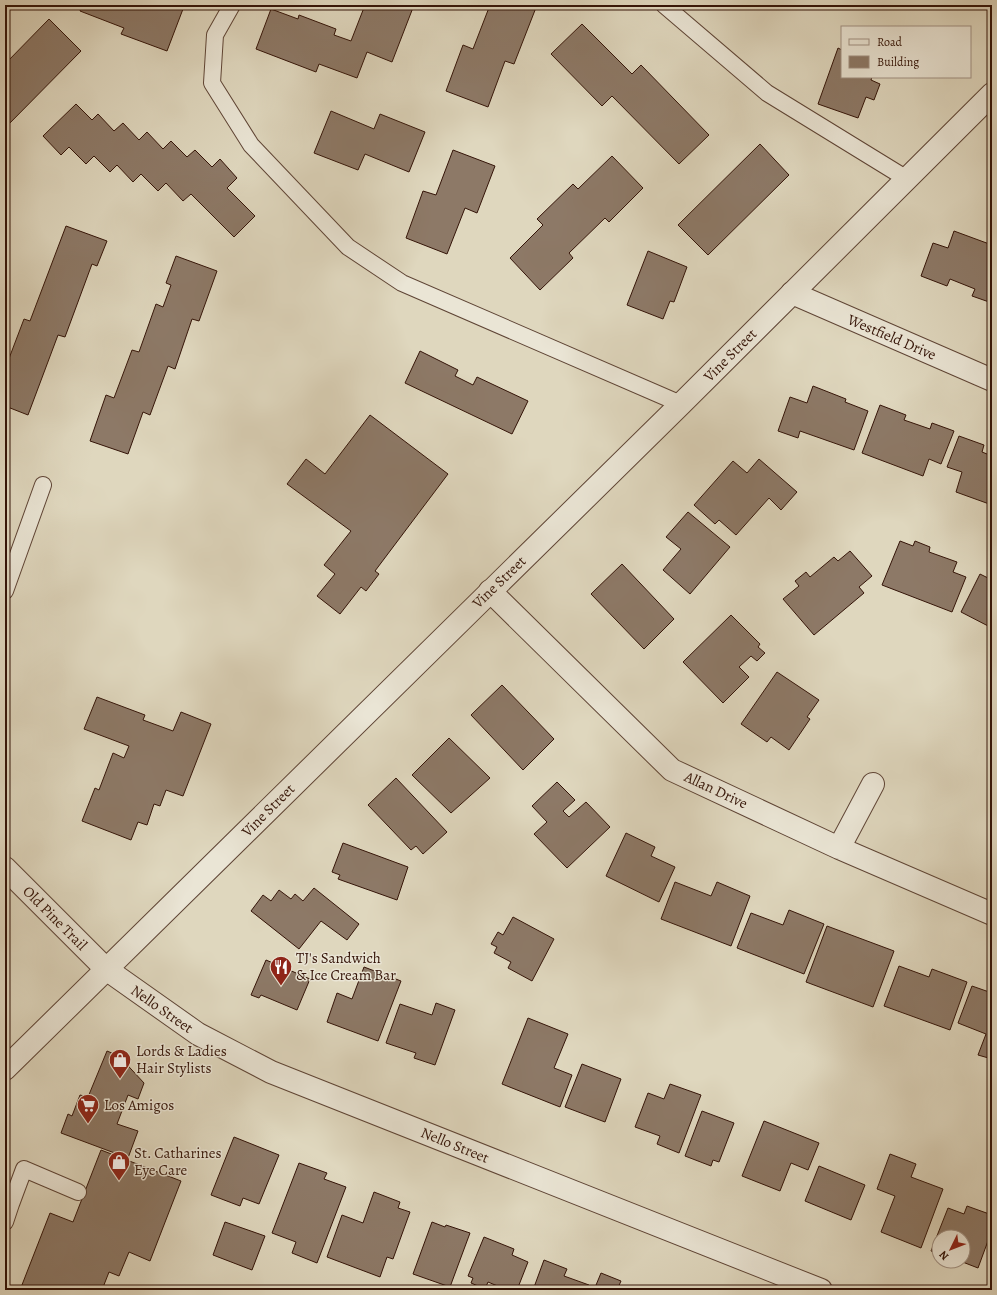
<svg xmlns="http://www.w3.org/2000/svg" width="997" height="1295" font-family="Alegreya,serif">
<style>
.building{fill:#8d7967;stroke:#341408}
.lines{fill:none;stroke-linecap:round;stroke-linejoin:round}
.service-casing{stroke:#5f4536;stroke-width:18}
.minor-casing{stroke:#5f4536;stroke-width:24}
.tertiary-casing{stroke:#5f4536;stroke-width:24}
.service{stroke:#eae5d5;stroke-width:16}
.minor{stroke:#eae5d5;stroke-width:22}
.tertiary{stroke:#eae5d5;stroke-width:22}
.labels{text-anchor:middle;stroke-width:3;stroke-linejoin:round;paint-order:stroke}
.street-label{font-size:15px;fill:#341408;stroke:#eae5d5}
.poi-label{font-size:15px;fill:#341408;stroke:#eae5d5;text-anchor:start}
</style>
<rect width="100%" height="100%" fill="#dfd7be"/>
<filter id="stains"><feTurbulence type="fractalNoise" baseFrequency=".005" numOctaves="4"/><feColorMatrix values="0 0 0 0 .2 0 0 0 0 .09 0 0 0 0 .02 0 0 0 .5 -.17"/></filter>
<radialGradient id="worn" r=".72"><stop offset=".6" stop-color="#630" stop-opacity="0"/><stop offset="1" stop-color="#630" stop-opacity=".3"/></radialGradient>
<path class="building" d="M 82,5 L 173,5 L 183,9 L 167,51 L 121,34 L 124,28 L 80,11 Z
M 365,5 L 414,5 L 392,62 L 367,52 L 357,78 L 319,64 L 316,72 L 256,49 L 271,9 L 298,19 L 299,15 L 336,29 L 334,35 L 351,41 Z
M 490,5 L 537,5 L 514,64 L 505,61 L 488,107 L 446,91 L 463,45 L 473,49 Z
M 49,19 L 81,51 L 5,128 L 5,64 Z
M 582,24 L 632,74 L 641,65 L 709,135 L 679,164 L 612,96 L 602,106 L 551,54 Z
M 838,48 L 842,50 L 842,77 L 872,77 L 871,80 L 880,84 L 874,100 L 866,97 L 858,118 L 818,104 Z
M 76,104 L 92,120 L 98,114 L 114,131 L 123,123 L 139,140 L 147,132 L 163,149 L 171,141 L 187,157 L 195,150 L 212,167 L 220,159 L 237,178 L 227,188 L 255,216 L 234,237 L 191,194 L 183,201 L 166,183 L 158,191 L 141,174 L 133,182 L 117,165 L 110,172 L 94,156 L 86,164 L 69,147 L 61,155 L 43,136 Z
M 331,111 L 374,129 L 380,114 L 425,132 L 409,172 L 365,154 L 358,170 L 314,153 Z
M 760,144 L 789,175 L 708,255 L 678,225 Z
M 453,150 L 495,166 L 477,213 L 465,208 L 447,254 L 406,238 L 423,191 L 436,195 Z
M 612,156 L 643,188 L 609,222 L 605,218 L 569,253 L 573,258 L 540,290 L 510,258 L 543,225 L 537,219 L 573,184 L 578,189 Z
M 66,226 L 107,241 L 97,266 L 92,264 L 65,337 L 58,335 L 28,415 L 5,406 L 5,369 L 24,319 L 30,321 Z
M 954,231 L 992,245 L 992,303 L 972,296 L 975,289 L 950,279 L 947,286 L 921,276 L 933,243 L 948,248 Z
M 648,251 L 687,267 L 674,302 L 670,301 L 663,319 L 627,305 Z
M 176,256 L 217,271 L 199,321 L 192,319 L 175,369 L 168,366 L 150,415 L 143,412 L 128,454 L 90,441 L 106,395 L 114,398 L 132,350 L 139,352 L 156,304 L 163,307 L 171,285 L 166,283 Z
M 420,351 L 458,370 L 455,376 L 473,385 L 477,377 L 528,401 L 512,434 L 405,383 Z
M 813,386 L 846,399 L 845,402 L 868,411 L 854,450 L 800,431 L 798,438 L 778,431 L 790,397 L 807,403 Z
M 880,405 L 906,415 L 904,420 L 930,429 L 932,423 L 954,431 L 941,464 L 929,459 L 923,476 L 862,453 Z
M 370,415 L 448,474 L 375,571 L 379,574 L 366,591 L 361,587 L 340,614 L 317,596 L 335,574 L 324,565 L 351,531 L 287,484 L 306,459 L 325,474 Z
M 959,436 L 984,445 L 982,452 L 992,456 L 992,505 L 956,492 L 962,472 L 947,467 Z
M 759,459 L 797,492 L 781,510 L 769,498 L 736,535 L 719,520 L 715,524 L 694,505 L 733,461 L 747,473 Z
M 688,512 L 730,547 L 690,594 L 663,570 L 681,549 L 666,537 Z
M 900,541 L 913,546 L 915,541 L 930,547 L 929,552 L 957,562 L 953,572 L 966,577 L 952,612 L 882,585 Z
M 850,551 L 872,576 L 859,587 L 864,593 L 814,635 L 783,599 L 799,586 L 795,581 L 806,572 L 810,577 L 834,557 L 838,561 Z
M 622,564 L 674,619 L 644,649 L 591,594 Z
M 980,574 L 992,580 L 992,628 L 961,612 Z
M 731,615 L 760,644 L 758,647 L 765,653 L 757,661 L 751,656 L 739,667 L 749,677 L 723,703 L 683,662 Z
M 777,672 L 819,700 L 807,717 L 810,719 L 789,750 L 771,737 L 767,742 L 741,724 Z
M 502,685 L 554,739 L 523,770 L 471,715 Z
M 97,697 L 145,715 L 143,720 L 173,731 L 181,712 L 211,724 L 183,796 L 166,790 L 160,806 L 154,804 L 147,825 L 138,822 L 131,840 L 82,821 L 95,788 L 99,790 L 113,753 L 124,758 L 129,746 L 84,729 Z
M 449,738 L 490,778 L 451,813 L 412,775 Z
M 396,778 L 447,832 L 423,854 L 416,846 L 411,850 L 368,805 Z
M 557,782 L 575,800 L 563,811 L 569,817 L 586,802 L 610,827 L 567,868 L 534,834 L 547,822 L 532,806 Z
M 626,833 L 655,847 L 651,856 L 675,867 L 659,902 L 606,876 Z
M 343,843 L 408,867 L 397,900 L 338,879 L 340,875 L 332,872 Z
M 675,882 L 711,896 L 717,882 L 750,896 L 731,946 L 661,919 Z
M 314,888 L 359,924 L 347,940 L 321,921 L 299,949 L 251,911 L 263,895 L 271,901 L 279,890 L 291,899 L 295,894 L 303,901 Z
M 789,910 L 824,924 L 804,974 L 737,948 L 751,913 L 783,925 Z
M 513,917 L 554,939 L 532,981 L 508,968 L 511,962 L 494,953 L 497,947 L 491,944 L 498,932 L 503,935 Z
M 827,926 L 894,951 L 873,1007 L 806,982 Z
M 266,960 L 310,979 L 297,1010 L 261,995 L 259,998 L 251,995 Z
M 899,966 L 929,977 L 932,969 L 967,982 L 950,1030 L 884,1006 Z
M 364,967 L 401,981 L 378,1041 L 327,1022 L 337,993 L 352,999 Z
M 972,986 L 992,993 L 992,1059 L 978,1055 L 986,1034 L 958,1023 Z
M 436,1003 L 455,1010 L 435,1065 L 414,1058 L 416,1053 L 386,1043 L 400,1004 L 432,1015 Z
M 528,1018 L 568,1034 L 554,1068 L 572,1075 L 560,1107 L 502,1084 Z
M 107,1051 L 119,1056 L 144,1083 L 138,1099 L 128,1095 L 117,1124 L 138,1131 L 128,1158 L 61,1133 L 68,1114 L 72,1116 L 80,1095 L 88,1097 Z
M 582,1064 L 621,1079 L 605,1122 L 565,1107 Z
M 670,1084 L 701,1095 L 679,1153 L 657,1144 L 660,1136 L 635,1127 L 648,1093 L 664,1099 Z
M 702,1111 L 734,1123 L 719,1162 L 713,1160 L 711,1166 L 685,1156 Z
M 764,1121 L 819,1143 L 808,1170 L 791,1163 L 780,1191 L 742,1176 Z
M 234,1137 L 279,1155 L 259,1204 L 243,1198 L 240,1206 L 211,1195 Z
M 101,1150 L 181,1181 L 150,1261 L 129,1252 L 119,1276 L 109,1272 L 102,1290 L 20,1290 L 50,1213 L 73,1222 Z
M 890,1154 L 916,1164 L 911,1177 L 943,1189 L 921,1248 L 881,1232 L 895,1196 L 877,1189 Z
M 299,1163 L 327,1173 L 324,1179 L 346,1187 L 317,1263 L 292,1253 L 296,1242 L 272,1233 Z
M 819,1166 L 865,1185 L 851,1220 L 805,1201 Z
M 374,1192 L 400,1202 L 398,1208 L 410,1212 L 393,1259 L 387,1257 L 380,1277 L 327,1257 L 342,1215 L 363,1223 Z
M 967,1206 L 992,1215 L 992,1230 L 978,1268 L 960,1261 L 963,1261 L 963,1237 L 939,1237 L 939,1254 L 931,1251 L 948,1208 L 964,1214 Z
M 225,1222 L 265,1236 L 252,1270 L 213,1255 Z
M 432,1222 L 445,1227 L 446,1225 L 470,1233 L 450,1287 L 413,1274 Z
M 484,1237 L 514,1249 L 512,1255 L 528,1262 L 517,1290 L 507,1290 L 488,1282 L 485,1289 L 471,1283 L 473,1278 L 468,1276 Z
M 544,1260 L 567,1269 L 564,1276 L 589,1285 L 587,1290 L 533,1290 Z
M 601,1273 L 621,1281 L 617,1290 L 594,1290 Z
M 625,1286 L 634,1290 L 623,1290 Z"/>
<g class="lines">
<g class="service-casing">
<path id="service" d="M 232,5 L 215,35 L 212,83 L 251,145 L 348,247 L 402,283 L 681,404
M 664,5 L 767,93 L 907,179
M 5,591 L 43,485
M 5,1198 L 11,1204 L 5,1222
M 11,1204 L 24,1169 L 78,1192"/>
</g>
<g class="minor-casing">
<path id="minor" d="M 792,293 L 992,380
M 490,591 L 672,770 L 839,848 L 992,914
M 839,848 L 873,784
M 5,868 L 106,969 L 198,1034 L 271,1072 L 821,1290"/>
</g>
<g class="tertiary-casing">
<path id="tertiary" d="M 5,1069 L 681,404 L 992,94"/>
</g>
<use href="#service" class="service"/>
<use href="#minor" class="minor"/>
<use href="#tertiary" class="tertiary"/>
</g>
<defs>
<g id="restaurant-pin" transform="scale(1.15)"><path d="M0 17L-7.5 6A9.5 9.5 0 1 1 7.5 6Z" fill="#8f2418" stroke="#eae5d5"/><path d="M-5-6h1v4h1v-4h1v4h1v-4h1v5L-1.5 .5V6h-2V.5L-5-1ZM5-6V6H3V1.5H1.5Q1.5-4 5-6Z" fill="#fff"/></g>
<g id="shop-pin" transform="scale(1.15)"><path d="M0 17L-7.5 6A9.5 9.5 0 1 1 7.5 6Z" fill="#8f2418" stroke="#eae5d5"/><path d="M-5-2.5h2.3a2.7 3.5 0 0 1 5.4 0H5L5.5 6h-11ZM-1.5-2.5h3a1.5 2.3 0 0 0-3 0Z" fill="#fff"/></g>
<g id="supermarket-pin" transform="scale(1.15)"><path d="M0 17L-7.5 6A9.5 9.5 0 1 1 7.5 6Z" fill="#8f2418" stroke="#eae5d5"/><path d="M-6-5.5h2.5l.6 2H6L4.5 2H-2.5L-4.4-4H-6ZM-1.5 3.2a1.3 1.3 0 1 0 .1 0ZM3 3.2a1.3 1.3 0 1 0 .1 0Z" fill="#fff"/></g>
</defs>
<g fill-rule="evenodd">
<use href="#restaurant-pin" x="281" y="967"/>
<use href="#shop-pin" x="120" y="1060"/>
<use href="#supermarket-pin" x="88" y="1105"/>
<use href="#shop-pin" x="119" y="1162"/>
</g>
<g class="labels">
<g class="street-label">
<text transform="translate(892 337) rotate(23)" y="5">Westfield Drive</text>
<text transform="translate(730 355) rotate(-45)" y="5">Vine Street</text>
<text transform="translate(499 582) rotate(-44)" y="5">Vine Street</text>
<text transform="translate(716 790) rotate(25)" y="5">Allan Drive</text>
<text transform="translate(268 810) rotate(-45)" y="5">Vine Street</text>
<text transform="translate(55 918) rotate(45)" y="5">Old Pine Trail</text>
<text transform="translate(162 1009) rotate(35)" y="5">Nello Street</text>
<text transform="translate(455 1145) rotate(22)" y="5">Nello Street</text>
</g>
<g class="poi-label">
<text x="296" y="963">TJ's Sandwich<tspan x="296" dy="17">&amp; Ice Cream Bar</tspan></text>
<text x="136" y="1056">Lords &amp; Ladies<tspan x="136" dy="17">Hair Stylists</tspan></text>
<text x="104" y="1110">Los Amigos</text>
<text x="134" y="1158">St. Catharines<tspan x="134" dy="17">Eye Care</tspan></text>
</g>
</g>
<rect width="997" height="1295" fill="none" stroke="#dfd7be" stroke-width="20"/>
<rect x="6" y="6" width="985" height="1283" fill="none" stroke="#341408" stroke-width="2"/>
<rect x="10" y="10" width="977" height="1275" fill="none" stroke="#341408"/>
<rect x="841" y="26" width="130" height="52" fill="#eae5d5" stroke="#a19183"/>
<rect x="849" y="39" width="20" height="6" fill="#eae5d5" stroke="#a19183"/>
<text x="877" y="46" font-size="12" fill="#341408">Road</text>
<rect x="849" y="56" width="20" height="12" fill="#8d7967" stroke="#a19183"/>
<text x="877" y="66" font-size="12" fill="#341408">Building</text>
<g transform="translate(951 1249) rotate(227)"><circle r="19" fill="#eae5d5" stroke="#a19183"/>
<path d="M0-3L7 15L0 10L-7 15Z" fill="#8f2418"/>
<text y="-6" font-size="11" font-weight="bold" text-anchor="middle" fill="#341408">N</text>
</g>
<rect width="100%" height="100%" filter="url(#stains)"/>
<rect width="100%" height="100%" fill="url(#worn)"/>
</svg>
